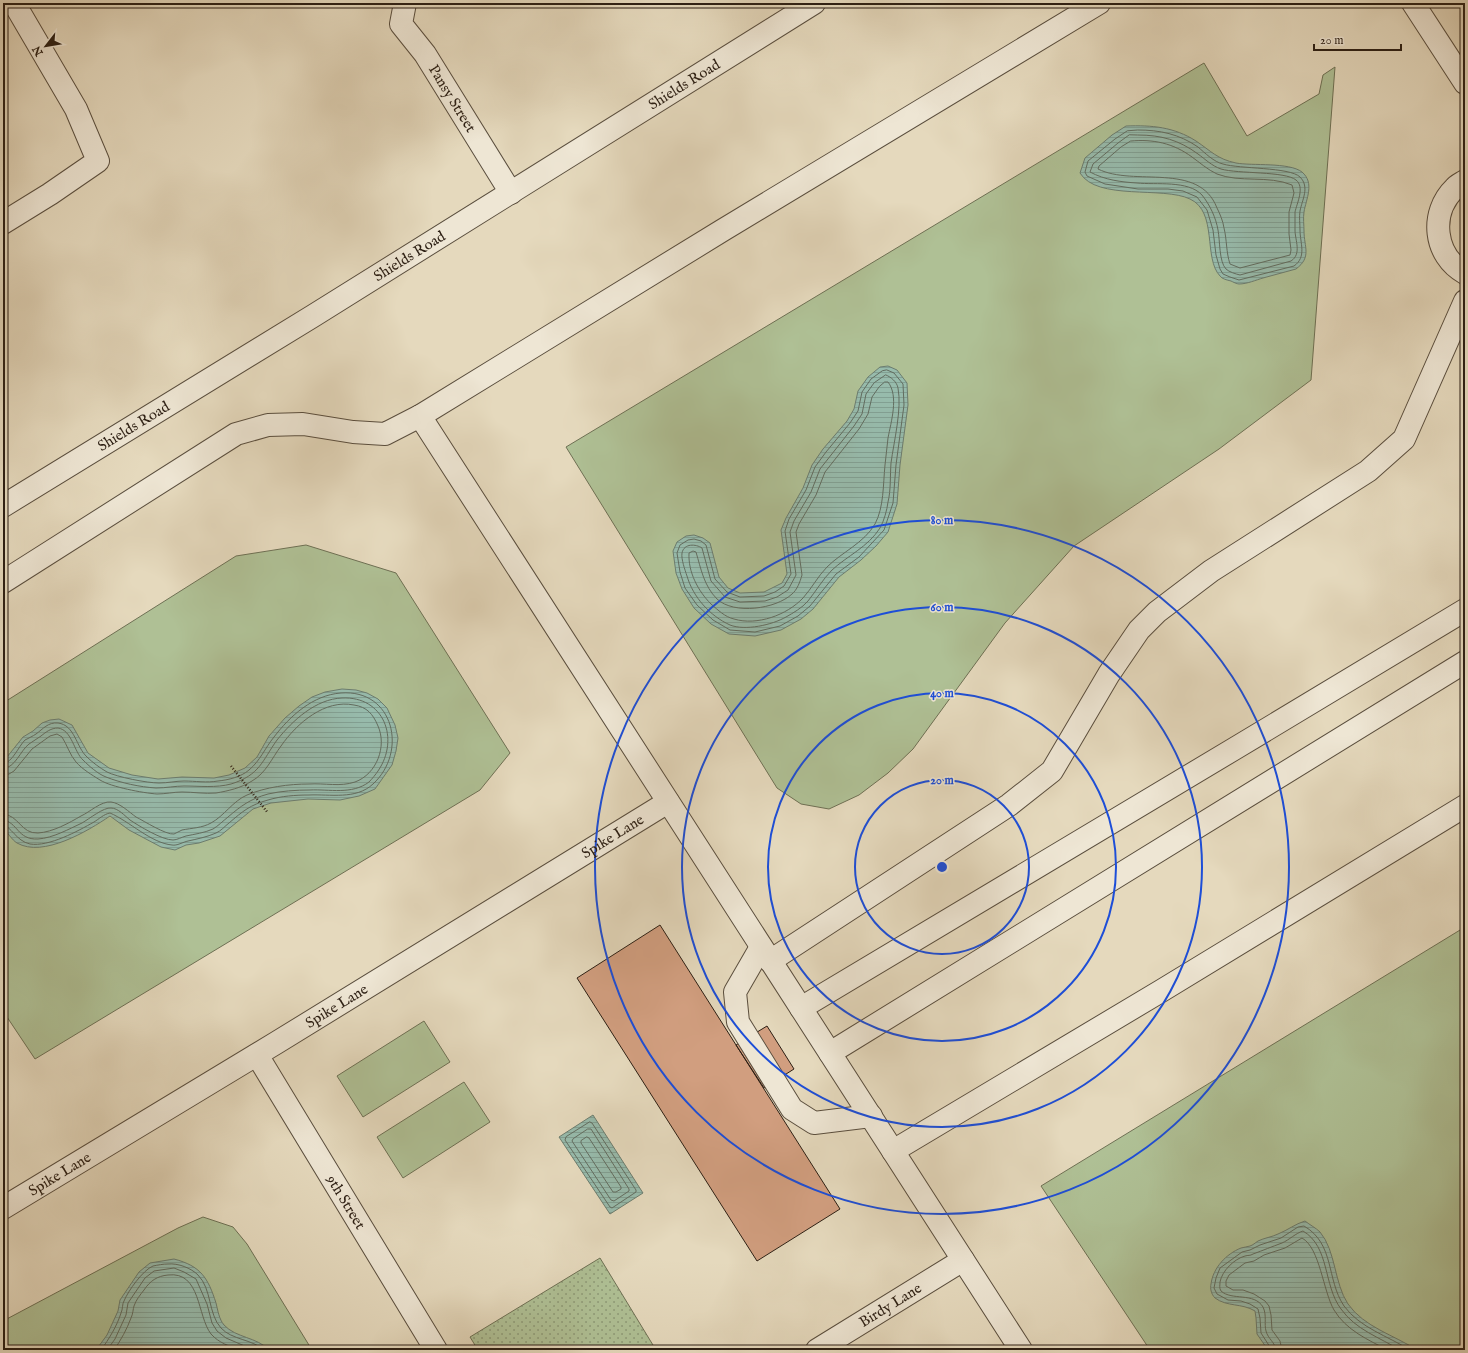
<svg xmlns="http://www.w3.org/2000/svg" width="1468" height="1353" font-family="'IM FELL English',serif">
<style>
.grass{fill:#afc095;stroke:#6e7054}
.park{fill:url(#park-dots);stroke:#6e7054}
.water{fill:url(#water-rules);stroke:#6c7d6f}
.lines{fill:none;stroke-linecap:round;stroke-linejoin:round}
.shore{stroke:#626d60;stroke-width:1}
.building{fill:#d19e7f;stroke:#2c1f14}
.minor-casing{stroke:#5a4e3e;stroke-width:24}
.path{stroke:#2c1f14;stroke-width:2.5;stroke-dasharray:1 2;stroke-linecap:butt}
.minor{stroke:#eee6d4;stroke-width:22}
.ring{fill:none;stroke:#1d4ed8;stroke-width:2}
.labels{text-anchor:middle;stroke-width:3;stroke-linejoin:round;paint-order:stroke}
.street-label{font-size:15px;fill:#2c1f14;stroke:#eee6d4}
.centre{fill:#1d4ed8;stroke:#eee6d4;stroke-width:2}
.ring-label{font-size:12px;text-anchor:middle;font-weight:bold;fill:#1d4ed8;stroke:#eee6d4;stroke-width:3;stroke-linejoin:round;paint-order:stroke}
</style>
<defs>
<pattern id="park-dots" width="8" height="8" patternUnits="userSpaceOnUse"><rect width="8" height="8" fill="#afc095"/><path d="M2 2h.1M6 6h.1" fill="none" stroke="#8f9b78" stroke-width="1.8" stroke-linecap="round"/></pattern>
<pattern id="water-rules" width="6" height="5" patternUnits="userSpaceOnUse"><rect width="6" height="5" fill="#97bbac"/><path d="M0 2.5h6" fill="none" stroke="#82a093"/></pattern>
</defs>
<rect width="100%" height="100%" fill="#e5d9bd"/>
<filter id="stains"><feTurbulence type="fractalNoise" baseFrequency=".005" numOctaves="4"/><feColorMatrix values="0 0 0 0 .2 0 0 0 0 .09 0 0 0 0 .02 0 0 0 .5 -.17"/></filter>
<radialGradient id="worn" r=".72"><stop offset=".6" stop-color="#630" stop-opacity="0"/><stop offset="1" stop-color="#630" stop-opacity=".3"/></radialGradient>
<path class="grass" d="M 1204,63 L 1247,136 L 1319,94 L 1323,75 L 1335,67 L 1311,380 L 1219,449 L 1074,546 L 1005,623 L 913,749 L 888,773 L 859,795 L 829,809 L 801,804 L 777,788 L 566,447 Z
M 306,545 L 396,573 L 510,753 L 480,790 L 35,1059 L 3,1011 L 3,703 L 236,556 Z
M 1465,927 L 1465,1350 L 1150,1350 L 1041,1186 Z
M 424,1021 L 450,1062 L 363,1117 L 337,1076 Z
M 464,1082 L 490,1122 L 403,1178 L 377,1137 Z
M 203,1217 L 233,1227 L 247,1244 L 312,1350 L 3,1350 L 3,1321 L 178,1228 Z"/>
<path class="park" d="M 600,1258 L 656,1350 L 478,1350 L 470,1337 Z"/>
<path class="water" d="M 1126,126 C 1152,125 1174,127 1196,141 C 1211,151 1217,159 1236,163 C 1252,166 1289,162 1302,172 C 1315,183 1306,199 1304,212 C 1303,218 1304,225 1304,231 C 1304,247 1312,257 1296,269 C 1285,272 1274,275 1263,278 C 1256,280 1247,284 1239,284 C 1237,284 1233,282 1231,281 C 1227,280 1222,279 1220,276 C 1203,258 1218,212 1190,199 C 1163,186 1097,201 1080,173 L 1085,158 L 1112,135 Z
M 888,366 L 897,370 L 907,383 L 908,405 L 900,465 L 897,504 L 888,532 L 876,546 L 861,560 L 839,577 L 813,609 L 801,619 L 781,630 L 755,636 L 729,634 L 711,624 L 694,608 L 682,589 L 676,573 L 673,551 L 677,542 L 686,536 L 694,535 L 703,538 L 710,543 L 719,577 L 728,588 L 740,593 L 764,592 L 782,583 L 787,574 L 781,530 L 786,518 L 803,488 L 812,465 L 823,449 L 847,421 L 854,409 L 858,391 L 868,377 L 880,367 Z
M 342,689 L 356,690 L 367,693 L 378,699 L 387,708 L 395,725 L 398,738 L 396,751 L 392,765 L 375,789 L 359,796 L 340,800 L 308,799 L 271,803 L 253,809 L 220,836 L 199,843 L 186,845 L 175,850 L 161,847 L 144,838 L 129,830 L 110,816 C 88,831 43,858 17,843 C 12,840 7,832 3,827 L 3,762 L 23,737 L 33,731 L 42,723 L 50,720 L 59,719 L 72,725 L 88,753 L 109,768 L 132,775 L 158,779 L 182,777 L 214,778 L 229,775 L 245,768 L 257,757 L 269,736 L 285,718 L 299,706 L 312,697 L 325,692 Z
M 593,1115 L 643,1193 L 610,1214 L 559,1137 Z
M 1305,1221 C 1310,1225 1316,1228 1320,1232 C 1336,1251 1334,1283 1348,1304 C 1364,1327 1394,1335 1417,1350 L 1268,1350 L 1257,1334 L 1256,1318 L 1255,1311 C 1242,1303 1227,1307 1215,1298 C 1211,1294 1210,1288 1211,1284 C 1213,1268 1226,1254 1241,1248 C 1244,1247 1247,1247 1250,1246 C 1253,1245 1255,1243 1258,1241 C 1264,1238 1272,1237 1278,1234 C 1288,1230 1295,1224 1305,1221 Z
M 174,1259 C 201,1266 208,1278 216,1303 C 218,1311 219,1319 224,1325 C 236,1338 257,1337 269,1350 L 96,1350 L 107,1335 L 118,1311 L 120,1300 L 139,1272 L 150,1263 Z"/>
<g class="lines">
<path class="shore" d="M 1138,130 C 1160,130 1179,134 1198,147 C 1205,153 1214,162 1223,164 C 1239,169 1290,167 1300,177 C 1310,187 1302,200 1300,211 C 1299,217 1300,224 1300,230 C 1300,243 1307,257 1294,266 L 1239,280 L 1230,277 L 1223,274 L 1220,269 L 1216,255 L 1213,230 L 1207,210 L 1197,197 L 1183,191 L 1168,189 L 1138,189 L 1105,184 L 1087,176 L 1085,172 L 1088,161 L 1115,139 L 1127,131 Z
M 1138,135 C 1161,135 1179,140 1198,154 C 1205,159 1212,166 1221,169 C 1238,174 1285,171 1296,180 C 1305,187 1297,203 1295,212 C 1295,218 1295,224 1295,230 C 1295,240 1302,254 1291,261 L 1240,275 C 1236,274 1229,272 1226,269 C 1219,262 1220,240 1218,230 C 1216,218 1210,205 1202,195 C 1188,180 1156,185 1137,183 C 1121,182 1105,180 1090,172 L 1093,164 L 1118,143 L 1129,135 Z
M 1131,141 C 1153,139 1173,143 1192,157 C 1199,162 1208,170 1217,174 C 1240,183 1268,175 1292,185 L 1294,193 L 1289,212 L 1289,234 L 1291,250 L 1290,255 L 1240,268 L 1230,264 C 1226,252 1227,240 1224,228 C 1223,221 1220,214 1217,208 C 1199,161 1134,187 1098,169 L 1099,166 L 1121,147 Z
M 887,370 L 894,373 L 903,384 L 904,405 L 896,465 L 893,503 L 884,530 L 859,557 L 836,574 L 810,606 L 798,616 L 780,626 L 755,632 L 730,630 L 713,620 L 697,605 L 685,588 L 680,572 L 677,553 L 680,545 L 688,540 L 694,539 L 701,541 L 706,545 L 715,579 L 727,592 L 740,597 L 764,596 L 775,592 L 784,586 L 791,574 L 785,531 L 789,519 L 806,490 L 815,467 L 826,452 L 850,423 L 858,411 L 862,392 L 871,379 L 882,371 Z
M 886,375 C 891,377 897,382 898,388 C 902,409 894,441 891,463 C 890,476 891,490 888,502 C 887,510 884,521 880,528 C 868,547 847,556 832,570 C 823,579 816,591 808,601 C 802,608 793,613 786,617 C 772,625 745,631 730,625 C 710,616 693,597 687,576 C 685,570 681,559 682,553 C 684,543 696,544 702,548 L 711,581 L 725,597 L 740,602 L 765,601 L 777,597 L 788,590 L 796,575 L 790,532 L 794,521 L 811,492 L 820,469 L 854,426 L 862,414 L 866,394 L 874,383 Z
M 885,382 L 888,382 C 899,396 891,422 888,438 C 887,447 886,456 885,465 C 883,485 884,507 875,524 C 864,543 842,552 827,567 C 818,576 812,588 803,598 C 787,615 757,626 734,619 C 725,617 718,610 711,604 C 698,591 688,572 689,553 L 693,551 L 696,552 C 701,569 704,586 717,599 C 734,615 776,609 792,594 C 797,590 800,582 802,575 L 796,532 L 799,524 L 816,495 L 825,472 L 859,429 L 868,414 L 872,397 L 879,387 Z
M 3,764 C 13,762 18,747 25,740 C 29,738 33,736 36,734 C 43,729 48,722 58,723 C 75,725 76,747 87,757 C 92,762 100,768 107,772 C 117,777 147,783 159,783 C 168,783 176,781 184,781 C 195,781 207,783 218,781 C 228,780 241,777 249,770 C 260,761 265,748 274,737 C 290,716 313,695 341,693 C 394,689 408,752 373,784 C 356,800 330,794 309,795 C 296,795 281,796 268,800 C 250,805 243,811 229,823 C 225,826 221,831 216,833 C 207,837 197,839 188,841 C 183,842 177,846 172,845 C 151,843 129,821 110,813 C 104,814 99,819 94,822 C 78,831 49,847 30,844 C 16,841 11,826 3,825
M 3,769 C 16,767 20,751 29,744 C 33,741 37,739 41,736 C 46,732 51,728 58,728 C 72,730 74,752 83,760 C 89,766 98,774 106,777 C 121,783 140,787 156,788 C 166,788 175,786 184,786 C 200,786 216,788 231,784 C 260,775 262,761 277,740 C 293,720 316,699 342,698 C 384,696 400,739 378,771 C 376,774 372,779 369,782 C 352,795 329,789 310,790 C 296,790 281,791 268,794 C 250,799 241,806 228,817 C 223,821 218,826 213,829 C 204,833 195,834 186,836 C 182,837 177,840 173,840 C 162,840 139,826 130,820 C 125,816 118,808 111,808 C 104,807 89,819 82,823 C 69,829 53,838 38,839 C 17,840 18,822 3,820
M 3,775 L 9,774 L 14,771 L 32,749 L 50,736 L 57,734 L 62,737 C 67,745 70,755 76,762 C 82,769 92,775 100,780 C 111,787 143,793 157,794 C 165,794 174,792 182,792 C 193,792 205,794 216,793 C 228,791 241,788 252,781 C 266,773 272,758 281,746 C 297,723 325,699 354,705 C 367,707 373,714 378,726 C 387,746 377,774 355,782 C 340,787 325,783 309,784 C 289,784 266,787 247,795 C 233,801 224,816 211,823 C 202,828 192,828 182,830 C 179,831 177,833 174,834 C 166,835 144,821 136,817 C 129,812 120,803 111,802 C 101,801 90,812 81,816 C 69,823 53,832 38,833 C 21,834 19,815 3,814
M 590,1122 L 592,1123 L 636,1190 L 636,1192 L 612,1208 L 610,1207 L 565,1140 L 566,1137 Z
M 588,1129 L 591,1129 L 629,1189 L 629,1191 L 614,1201 L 611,1200 L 572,1141 L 573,1139 Z
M 587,1137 L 589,1138 L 621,1187 L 621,1189 L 616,1192 L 613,1192 L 581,1143 L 581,1141 Z
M 101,1350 C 109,1339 117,1326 121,1313 C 123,1309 122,1304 124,1301 C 128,1291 143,1270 153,1266 C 158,1265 163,1264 168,1264 C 178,1263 191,1268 198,1275 C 212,1289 208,1314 221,1328 C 232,1340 252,1339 264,1350
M 107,1350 L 115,1339 L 126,1315 L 128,1303 L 145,1278 L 154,1271 L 174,1268 L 184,1272 L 196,1279 L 207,1304 L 212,1323 L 217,1331 L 226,1338 L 254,1350
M 114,1350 C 121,1340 127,1329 131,1318 C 133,1314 133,1309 134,1306 C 136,1300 140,1295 144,1290 C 150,1281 157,1276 168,1275 C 201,1271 197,1316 211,1334 C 219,1343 229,1346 240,1350
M 1271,1350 L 1270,1347 L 1261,1333 L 1260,1318 L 1258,1309 L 1250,1304 L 1241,1301 L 1228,1300 L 1217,1294 L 1214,1288 L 1216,1278 L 1220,1268 L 1242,1252 L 1250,1250 L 1260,1245 L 1281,1238 L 1298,1227 L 1304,1226 C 1335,1244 1326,1279 1344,1306 C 1360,1328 1388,1336 1410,1350
M 1276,1350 C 1275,1342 1268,1339 1266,1331 C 1264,1324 1267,1315 1263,1307 C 1254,1292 1232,1301 1221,1291 C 1219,1288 1220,1285 1220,1282 C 1222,1271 1234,1259 1245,1256 C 1248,1255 1250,1256 1253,1254 C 1264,1250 1271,1247 1282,1243 C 1289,1240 1296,1233 1303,1231 C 1330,1247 1323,1285 1341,1309 C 1356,1330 1379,1337 1400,1350
M 1282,1350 L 1280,1341 L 1272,1330 L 1271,1315 L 1269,1306 L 1265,1301 L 1254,1294 L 1243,1290 L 1233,1290 L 1226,1286 L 1226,1281 L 1229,1275 L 1245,1263 L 1254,1261 L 1264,1255 L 1285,1248 L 1302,1238 C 1320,1248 1323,1291 1334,1310 C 1346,1330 1368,1340 1388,1350"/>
</g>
<path class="building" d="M 660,925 L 840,1209 L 757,1261 L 577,978 Z
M 767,1026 L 794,1069 L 764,1088 L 736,1045 Z"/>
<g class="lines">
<g class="minor-casing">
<g id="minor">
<path id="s1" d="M 405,3 L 401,24 L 425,54 L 511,193"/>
<path d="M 1413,3 L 1465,83"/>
<path d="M 1465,181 C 1462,183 1457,185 1455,188 C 1429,213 1434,256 1465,273"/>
<path d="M 3,223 L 50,194 L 98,161 L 76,109 L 14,3"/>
<path d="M 420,416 L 1021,1350"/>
<path id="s2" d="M 3,506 L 313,316 L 814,3"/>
<path d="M 3,582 L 236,434 L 268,425 L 303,424 L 353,432 L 385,434 L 420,416 L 723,230 L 1099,3"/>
<path d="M 761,947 L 735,992 L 738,1022 L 792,1109 L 814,1123 L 871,1116"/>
<path d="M 770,961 L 1009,805 L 1052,771 L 1109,674 L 1139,630 L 1157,612 L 1211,571 L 1368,471 L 1404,439 L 1465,301"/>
<path d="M 801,1008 L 1234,749 L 1465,610"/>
<path d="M 830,1053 L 1465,662"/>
<path id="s3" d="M 257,1055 L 436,1350"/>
<path d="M 893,1151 L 1161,991 L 1465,806"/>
<path id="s4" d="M 3,1208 L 276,1043 L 668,802"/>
<path id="s5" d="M 817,1350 L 963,1260"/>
</g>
</g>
<path class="path" d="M 231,766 L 268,813"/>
<use href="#minor" class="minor"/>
</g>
<g class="ring">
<circle cx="942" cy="867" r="87"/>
<circle cx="942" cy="867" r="174"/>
<circle cx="942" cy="867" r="260"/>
<circle cx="942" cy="867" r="347"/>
</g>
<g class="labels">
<g class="street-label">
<text dy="5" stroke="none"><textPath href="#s2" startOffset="801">Shields Road</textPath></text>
<text dy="5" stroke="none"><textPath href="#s1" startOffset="112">Pansy Street</textPath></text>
<text dy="5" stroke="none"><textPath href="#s2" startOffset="477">Shields Road</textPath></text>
<text dy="5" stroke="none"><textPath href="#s2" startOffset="153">Shields Road</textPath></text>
<text dy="5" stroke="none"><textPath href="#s4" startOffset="714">Spike Lane</textPath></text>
<text dy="5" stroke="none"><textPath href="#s4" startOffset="390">Spike Lane</textPath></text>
<text dy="5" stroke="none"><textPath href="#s4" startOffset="66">Spike Lane</textPath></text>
<text dy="5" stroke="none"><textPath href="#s3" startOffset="172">9th Street</textPath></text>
<text dy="5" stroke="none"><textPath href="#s5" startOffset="86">Birdy Lane</textPath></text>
</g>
</g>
<circle cx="942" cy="867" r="6" class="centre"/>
<g class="ring-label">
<text x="942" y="524">80 m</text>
<text x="942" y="611">60 m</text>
<text x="942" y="697">40 m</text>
<text x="942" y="784">20 m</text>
</g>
<rect width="1468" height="1353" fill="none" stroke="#e5d9bd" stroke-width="16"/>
<rect x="4" y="4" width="1460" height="1345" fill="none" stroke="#2c1f14" stroke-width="2"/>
<rect x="8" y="8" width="1452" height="1337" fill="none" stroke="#2c1f14"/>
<g transform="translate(46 46) rotate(239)" stroke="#eee6d4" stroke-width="3" paint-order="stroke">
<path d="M0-3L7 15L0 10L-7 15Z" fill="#2c1f14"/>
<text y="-6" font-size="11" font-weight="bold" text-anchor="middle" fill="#2c1f14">N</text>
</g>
<path d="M1314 44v6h87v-6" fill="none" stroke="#2c1f14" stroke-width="2"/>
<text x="1320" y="44" font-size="12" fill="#2c1f14" stroke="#eee6d4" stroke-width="3" paint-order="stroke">20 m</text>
<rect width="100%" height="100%" filter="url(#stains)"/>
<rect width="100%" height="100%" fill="url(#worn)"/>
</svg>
